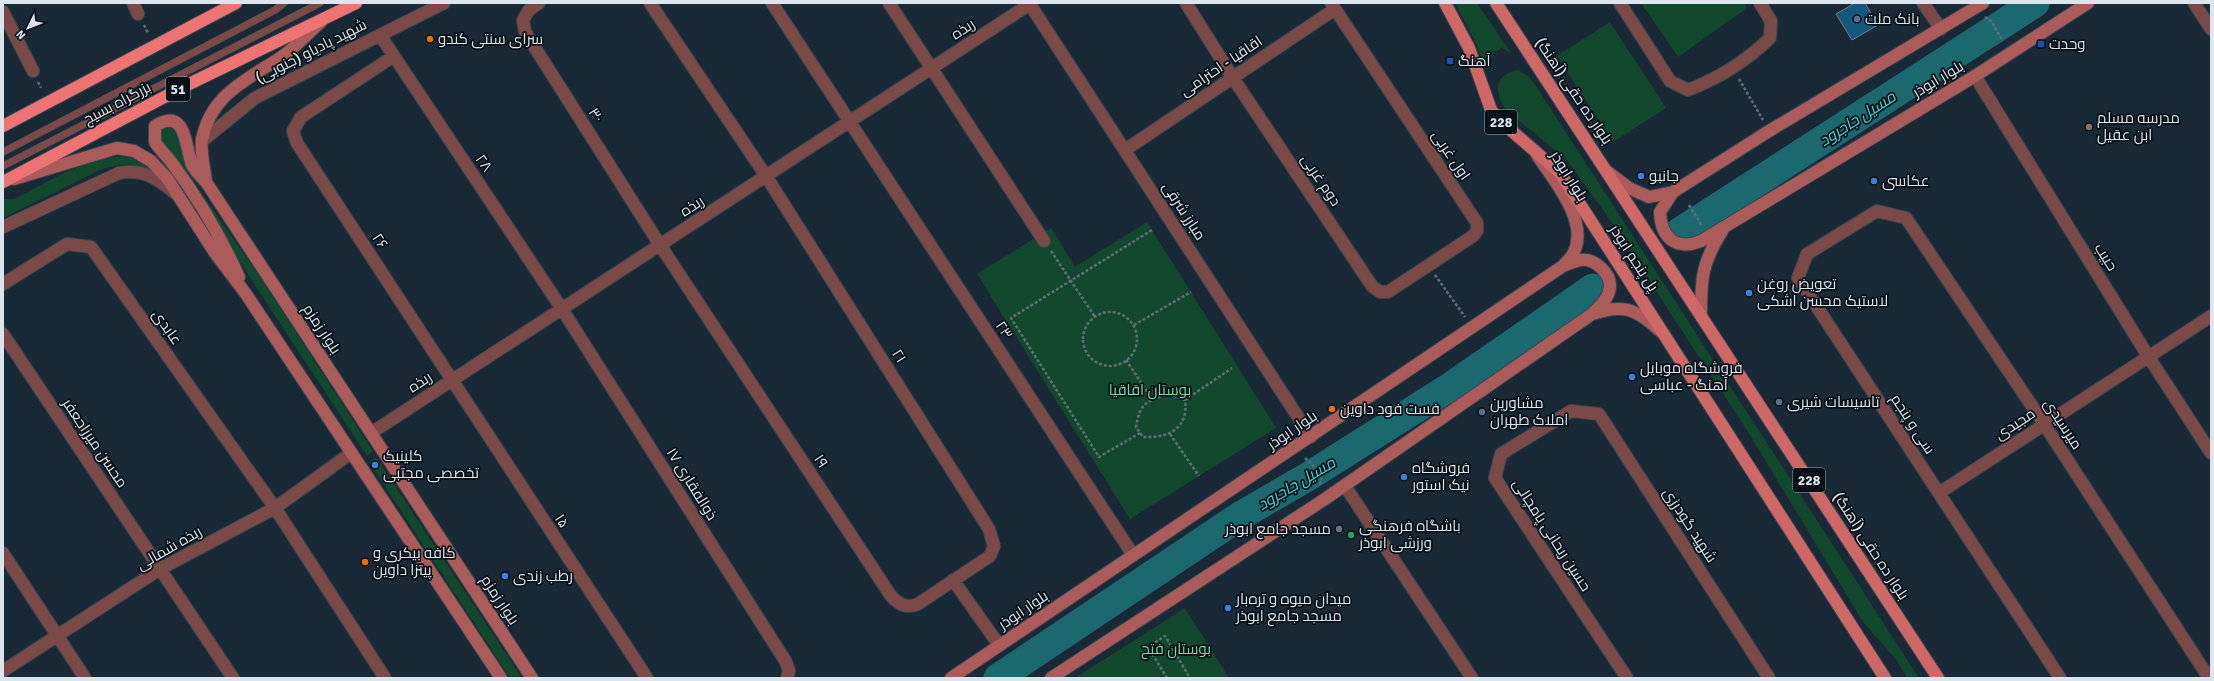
<svg xmlns="http://www.w3.org/2000/svg" width="2214" height="681" font-family="Signika,Cairo,sans-serif">
<style>
.green{fill:#12492e}
.lines{fill:none;stroke-linecap:round;stroke-linejoin:round}
.river{stroke:#1b696f;stroke-width:29}
.building{fill:#16577f;stroke:#6b7d8b}
.lane-casing{stroke:#384752;stroke-width:8}
.street-casing{stroke:#384752;stroke-width:14}
.secondary-casing{stroke:#384752;stroke-width:14}
.primary-casing{stroke:#384752;stroke-width:14}
.highway-casing{stroke:#384752;stroke-width:14}
.path{stroke:#606e78;stroke-width:2.5;stroke-dasharray:3 2;stroke-linecap:butt}
.lane{stroke:#7b4a48;stroke-width:7}
.street{stroke:#7b4a48;stroke-width:12}
.secondary{stroke:#aa5b5a;stroke-width:12}
.primary{stroke:#cd6867;stroke-width:12}
.highway{stroke:#ee7473;stroke-width:12}
.service-dot{fill:#5c6f8a;stroke:#0a1116;stroke-width:1.5}
.food-dot{fill:#e8710a;stroke:#0a1116;stroke-width:1.5}
.transit-dot{fill:#1a4fb4;stroke:#0a1116;stroke-width:1.5}
.education-dot{fill:#8d6e63;stroke:#0a1116;stroke-width:1.5}
.shop-dot{fill:#3f7fe0;stroke:#0a1116;stroke-width:1.5}
.worship-dot{fill:#6b7280;stroke:#0a1116;stroke-width:1.5}
.leisure-dot{fill:#2e9e5b;stroke:#0a1116;stroke-width:1.5}
.labels{text-anchor:middle;stroke-width:3.5;stroke-linejoin:round;paint-order:stroke}
.shield{fill:#0a1116;stroke:#9ca5ac;stroke-width:1}
.shield-label{font-size:14px;font-weight:bold;fill:#dbe5ed}
.poi-label{font-size:15px;fill:#dbe5ed;stroke:#0a1116;text-anchor:start}
.street-label{font-size:15px;fill:#dbe5ed;stroke:#0a1116}
.park-label{font-size:15px;fill:#78d9a3;stroke:#0a1116}
.water-label{font-size:16px;font-style:italic;fill:#42d5e1;stroke:#0a1116}
</style>
<rect width="100%" height="100%" fill="#192935"/>
<path class="green" d="M 1455,3 L 1477,3 L 1512,54 L 1502,48 L 1494,52 L 1485,70 L 1476,43 Z
M 1641,3 L 1744,3 L 1747,8 L 1678,57 Z
M 1610,22 L 1666,108 L 1613,142 L 1557,56 Z
M 1518,70 L 1528,76 L 1536,86 L 1919,678 L 1907,678 L 1896,659 L 1863,622 L 1750,435 L 1606,214 L 1567,160 L 1505,109 C 1494,91 1494,75 1518,70 Z
M 170,126 L 177,130 L 184,158 L 196,185 L 258,274 L 373,451 L 367,456 L 160,140 L 162,127 Z
M 122,156 L 142,160 L 159,176 C 137,162 124,162 100,170 L 3,218 L 3,199 L 14,199 L 64,173 L 96,160 Z
M 1147,222 L 1276,428 L 1130,519 L 977,274 L 1051,228 L 1075,267 Z
M 376,457 L 522,678 L 510,678 L 369,462 Z
M 1185,608 L 1229,678 L 1075,678 Z"/>
<g class="lines">
<path class="river" d="M 1678,233 L 2035,3
M 998,678 L 1240,516 L 1309,476 L 1450,387 L 1593,288"/>
</g>
<path class="building" d="M 1855,3 L 1865,3 L 1878,25 L 1852,40 L 1836,14 Z"/>
<g class="lines">
<g class="lane-casing">
<path id="lane" d="M 3,152 L 275,10 L 284,3
M 3,166 L 320,3"/>
</g>
<g class="street-casing">
<path id="street" d="M 133,3 L 138,14
M 539,3 L 529,10 L 523,20 L 525,32 L 660,245 L 891,596 C 899,604 906,609 918,604 L 990,556 L 994,546 L 989,529 L 766,176 L 650,3
M 772,3 L 1133,555
M 889,3 L 1044,241
M 1029,3 L 1311,437
M 1186,3 L 1233,78 L 1372,286 L 1380,292 L 1388,292 L 1473,236 L 1477,231 L 1477,223 L 1331,3
M 1620,3 L 1670,81 L 1688,90 C 1717,79 1747,60 1770,38 L 1771,21 L 1760,3
M 1923,3 L 1941,29
M 2194,3 L 2211,29
M 3,12 L 33,71
M 380,35 L 562,309 L 786,662 L 789,671 L 787,678
M 394,56 L 301,117 L 293,131 L 297,143 L 647,678
M 1975,76 L 2148,356 L 2211,453
M 202,141 L 255,98 L 444,3
M 1125,150 L 1335,9
M 3,227 L 119,173 C 143,169 157,178 175,193
M 3,284 L 67,244 L 91,247 L 275,508 L 385,678
M 3,334 L 233,678
M 371,433 L 1030,4
M 1345,486 L 1472,678
M 1939,493 L 2211,316
M 3,553 L 85,678
M 953,580 L 999,645
M 3,671 L 160,569 L 275,508 L 351,453
M 1627,678 L 1495,478 L 1501,454 L 1571,411 L 1599,414 L 1769,678
M 2060,678 L 1798,278 L 1807,254 L 1877,211 L 1906,218 L 2044,424 L 2209,678"/>
</g>
<g class="secondary-casing">
<path id="secondary" d="M 321,22 C 308,33 295,48 280,58 C 246,80 211,95 202,139 C 200,152 205,169 206,182 L 532,678
M 1608,172 L 1629,188 L 1649,197 L 1673,192 L 1769,131 L 1983,3
M 14,179 L 117,148 L 134,151 L 151,161 L 167,178 L 215,253 L 246,294 L 501,678
M 206,182 C 201,177 195,171 192,165 C 185,146 186,106 155,126 L 155,142 C 160,150 167,156 172,163 C 198,198 221,237 239,277
M 1673,192 L 1660,212 C 1661,238 1676,251 1701,241 L 1975,76 L 2088,3
M 1563,266 C 1568,264 1575,261 1581,260 C 1594,258 1611,273 1610,287 C 1609,298 1600,306 1593,313
M 1701,315 C 1701,278 1702,263 1722,231
M 951,678 L 1563,266 C 1566,262 1572,257 1574,252 C 1589,221 1553,179 1537,155
M 1051,678 L 1325,499 L 1592,314 C 1623,304 1635,308 1659,330"/>
</g>
<g class="primary-casing">
<path id="primary" d="M 1445,3 L 1469,48 L 1491,110 L 1498,119 L 1560,173 L 1885,678
M 1496,3 L 1938,678"/>
</g>
<g class="highway-casing">
<path id="highway" d="M 3,126 L 236,3
M 3,182 L 189,84 L 356,3"/>
</g>
<path class="path" d="M 1985,17 L 1991,21 L 2003,41
M 144,25 L 148,33
M 1739,79 L 1763,120
M 38,82 L 41,88
M 1689,205 L 1702,226
M 1051,251 L 1095,317
M 1435,275 L 1465,317
M1083 339a27 27 0 1 1 54 0a27 27 0 1 1-54 0Z
M 1134,325 L 1191,292
M 1126,360 L 1152,399
M 1169,394 L 1185,400 C 1189,429 1168,438 1143,437 L 1136,427 C 1140,403 1146,401 1169,394 Z
M 1185,400 L 1232,368
M 1140,433 L 1099,457 L 1011,318 L 1152,230
M 1170,434 L 1199,476
M 1305,458 L 1312,464 L 1322,481 L 1318,486
M 1167,678 L 1148,647 L 1165,636 L 1190,678"/>
<use href="#lane" class="lane"/>
<use href="#street" class="street"/>
<use href="#secondary" class="secondary"/>
<use href="#primary" class="primary"/>
<use href="#highway" class="highway"/>
</g>
<g class="service-dot">
<circle cx="1857" cy="19" r="4"/>
<circle cx="1779" cy="402" r="4"/>
<circle cx="1482" cy="412" r="4"/>
</g>
<g class="food-dot">
<circle cx="430" cy="39" r="4"/>
<circle cx="1332" cy="409" r="4"/>
<circle cx="365" cy="562" r="4"/>
</g>
<g class="transit-dot">
<rect x="2037" y="40" width="8" height="8" rx="2"/>
<rect x="1446" y="57" width="8" height="8" rx="2"/>
</g>
<circle class="education-dot" cx="2089" cy="127" r="4"/>
<g class="shop-dot">
<circle cx="1641" cy="176" r="4"/>
<circle cx="1874" cy="181" r="4"/>
<circle cx="1749" cy="293" r="4"/>
<circle cx="1632" cy="377" r="4"/>
<circle cx="375" cy="465" r="4"/>
<circle cx="1404" cy="477" r="4"/>
<circle cx="505" cy="576" r="4"/>
<circle cx="1228" cy="608" r="4"/>
</g>
<circle class="worship-dot" cx="1339" cy="529" r="4"/>
<circle class="leisure-dot" cx="1351" cy="535" r="4"/>
<g class="labels">
<g class="shield">
<rect x="166" y="77" width="24" height="24" rx="3"/>
<rect x="1485" y="110" width="32" height="24" rx="3"/>
<rect x="1793" y="468" width="32" height="24" rx="3"/>
</g>
<g class="shield-label">
<text x="178" y="94">51</text>
<text x="1501" y="127">228</text>
<text x="1809" y="485">228</text>
</g>
<g class="poi-label">
<text x="1865" y="24">بانک ملت</text>
<text x="438" y="44">سرای سنتی کندو</text>
<text x="2049" y="49">وحدت</text>
<text x="1458" y="66">آهنگ</text>
<text x="2097" y="123">مدرسه مسلم<tspan x="2097" dy="17">ابن عقیل</tspan></text>
<text x="1649" y="181">جانبو</text>
<text x="1882" y="186">عکاسى</text>
<text x="1757" y="289">تعویض روغن<tspan x="1757" dy="17">لاستیک محسن اشکی</tspan></text>
<text x="1640" y="373">فروشگاه موبایل<tspan x="1640" dy="17">آهنگ - عباسی</tspan></text>
<text x="1787" y="407">تاسیسات شیری</text>
<text x="1490" y="408">مشاورین<tspan x="1490" dy="17">املاک طهران</tspan></text>
<text x="1340" y="414">فست فود داوین</text>
<text x="383" y="461">کلینیک<tspan x="383" dy="17">تخصصی مجتبی</tspan></text>
<text x="1412" y="473">فروشگاه<tspan x="1412" dy="17">نیک استور</tspan></text>
<text x="1359" y="531">باشگاه فرهنگی<tspan x="1359" dy="17">ورزشی ابوذر</tspan></text>
<text x="1331" y="534" text-anchor="end">مسجد جامع ابوذر</text>
<text x="373" y="558">کافه بیکری و<tspan x="373" dy="17">پیتزا داوین</tspan></text>
<text x="513" y="581">رطب زندی</text>
<text x="1236" y="604">میدان میوه و تره‌بار<tspan x="1236" dy="17">مسجد جامع ابوذر</tspan></text>
</g>
<g class="street-label">
<text transform="translate(963 29) rotate(-33)" y="5">ربذه</text>
<text transform="translate(311 51) rotate(-27)" y="5">شهید پادیاو (جنوبی)</text>
<text transform="translate(1221 66) rotate(-34)" y="5">اقاقیا - احترامی</text>
<text transform="translate(1938 79) rotate(-31)" y="5">بلوار ابوذر</text>
<text transform="translate(1574 91) rotate(56)" y="5">بلوار ده حقی (آهنگ)</text>
<text transform="translate(117 103) rotate(-28)" y="5">بزرگراه بسیج</text>
<text transform="translate(596 115) rotate(58)" y="5">۳۰</text>
<text transform="translate(1451 155) rotate(56)" y="5">اول غربی</text>
<text transform="translate(484 163) rotate(56)" y="5">۲۸</text>
<text transform="translate(1569 176) rotate(58)" y="5">بلوار ابوذر</text>
<text transform="translate(1321 180) rotate(56)" y="5">دوم غربی</text>
<text transform="translate(692 206) rotate(-33)" y="5">ربذه</text>
<text transform="translate(1184 211) rotate(57)" y="5">مبارز شرقی</text>
<text transform="translate(380 241) rotate(57)" y="5">۲۶</text>
<text transform="translate(2106 257) rotate(58)" y="5">حبیب</text>
<text transform="translate(1634 258) rotate(57)" y="5">پل پنجم ابوذر</text>
<text transform="translate(167 327) rotate(55)" y="5">عابدی</text>
<text transform="translate(322 329) rotate(57)" y="5">بلوار زمزم</text>
<text transform="translate(1004 330) rotate(57)" y="5">۲۳</text>
<text transform="translate(899 356) rotate(58)" y="5">۲۱</text>
<text transform="translate(420 382) rotate(-33)" y="5">ربذه</text>
<text transform="translate(1913 424) rotate(57)" y="5">سی و پنجم</text>
<text transform="translate(2015 424) rotate(-33)" y="5">مجیدی</text>
<text transform="translate(2063 424) rotate(57)" y="5">میرسیدی</text>
<text transform="translate(1292 430) rotate(-34)" y="5">بلوار ابوذر</text>
<text transform="translate(95 443) rotate(56)" y="5">محسن میرزاجعفر</text>
<text transform="translate(821 461) rotate(57)" y="5">۱۹</text>
<text transform="translate(692 484) rotate(58)" y="5">ذوالفقاری ۱۷</text>
<text transform="translate(562 521) rotate(57)" y="5">۱۵</text>
<text transform="translate(1690 525) rotate(57)" y="5">شهید گودرزی</text>
<text transform="translate(1552 535) rotate(57)" y="5">حسین ریحانی پامچالی</text>
<text transform="translate(1871 546) rotate(57)" y="5">بلوار ده حقی (آهنگ)</text>
<text transform="translate(169 548) rotate(-30)" y="5">ربذه شمالی</text>
<text transform="translate(500 600) rotate(57)" y="5">بلوار زمزم</text>
<text transform="translate(1023 610) rotate(-34)" y="5">بلوار ابوذر</text>
</g>
<g class="park-label">
<text x="1150" y="395">بوستان اقاقیا</text>
<text x="1176" y="654">بوستان فتح</text>
</g>
<g class="water-label">
<text transform="translate(1857 118) rotate(-33)" y="6">مسیل جاجرود</text>
<text transform="translate(1296 483) rotate(-31)" y="6">مسیل جاجرود</text>
</g>
</g>
<rect width="2214" height="681" fill="none" stroke="#dbe5ed" stroke-width="8"/>
<g transform="translate(28 28) rotate(227)" stroke="#0a1116" stroke-width="3" paint-order="stroke">
<path d="M0-3L7 15L0 10L-7 15Z" fill="#dbe5ed"/>
<text y="-6" font-size="11" font-weight="bold" text-anchor="middle" fill="#dbe5ed">N</text>
</g>
</svg>
